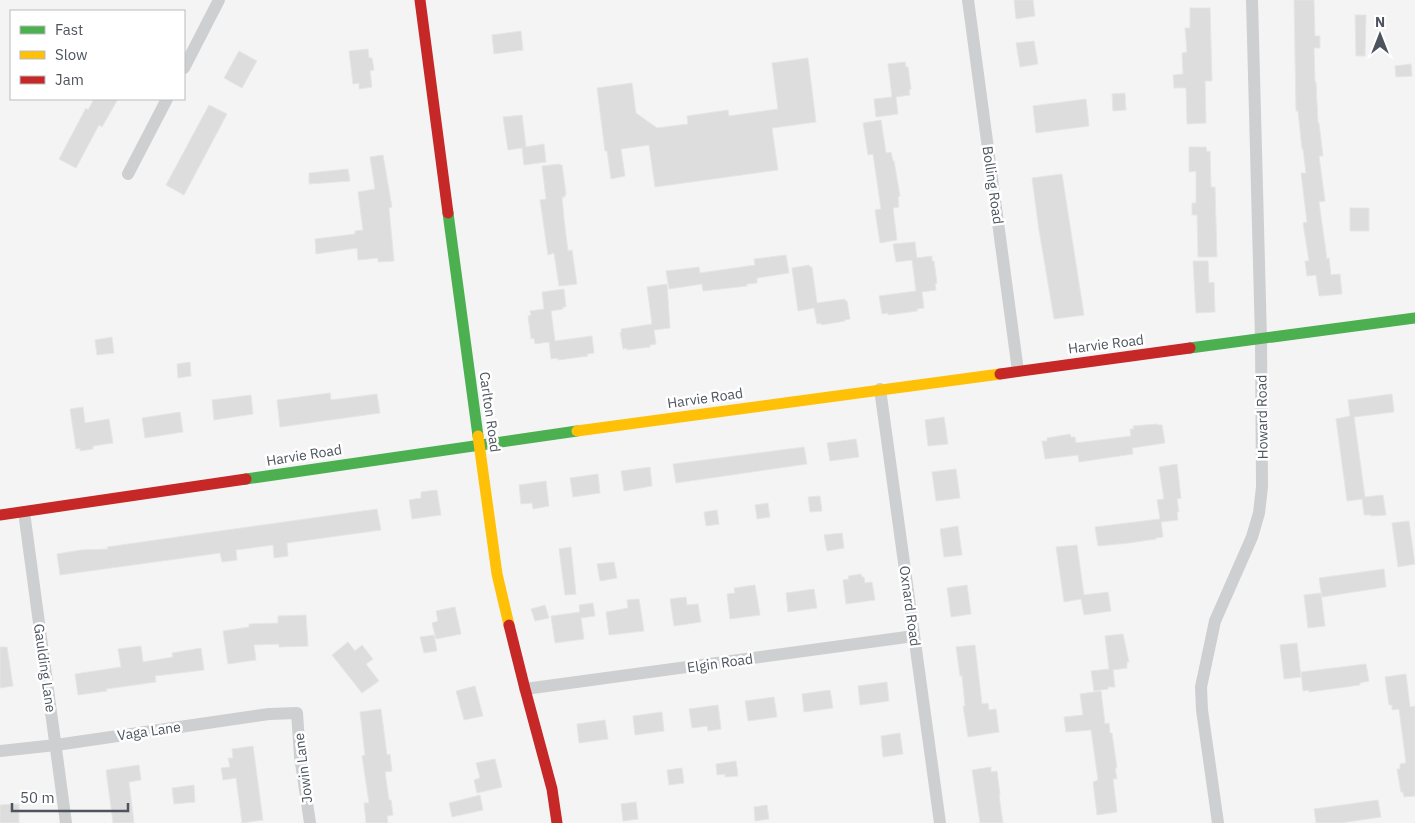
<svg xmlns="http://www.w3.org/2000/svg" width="1415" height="823" font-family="'IBM Plex Sans',sans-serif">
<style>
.building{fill:#ddddde;stroke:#e6e6e6}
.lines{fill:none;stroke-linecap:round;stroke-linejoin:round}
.street{stroke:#cecfd1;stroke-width:12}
.fast{stroke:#4caf50;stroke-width:11}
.slow{stroke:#ffc107;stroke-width:11}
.jam{stroke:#c62828;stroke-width:11}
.labels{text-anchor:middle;stroke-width:5;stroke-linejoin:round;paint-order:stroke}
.street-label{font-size:14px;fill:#4d545e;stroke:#fff}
</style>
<rect width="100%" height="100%" fill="#f4f4f4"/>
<path class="building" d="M 1014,0 L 1033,0 L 1035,16 L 1016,19 Z
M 1294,0 L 1314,0 L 1315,36 L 1320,36 L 1320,48 L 1314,48 L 1315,82 L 1316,82 L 1318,123 L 1319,123 L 1323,156 L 1319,156 L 1325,201 L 1319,202 L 1327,259 L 1329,258 L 1331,275 L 1340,274 L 1342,294 L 1319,296 L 1316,275 L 1307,276 L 1305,261 L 1309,261 L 1303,223 L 1307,222 L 1301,173 L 1306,173 L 1303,149 L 1302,149 L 1298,111 L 1296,111 Z
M 1190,8 L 1210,8 L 1212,81 L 1205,81 L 1206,123 L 1187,124 L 1186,88 L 1174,88 L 1173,75 L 1183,74 L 1182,53 L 1187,52 L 1185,28 L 1190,28 Z
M 1355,15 L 1366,15 L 1365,56 L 1356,56 Z
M 521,31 L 523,50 L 494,54 L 492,35 Z
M 1034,41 L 1038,64 L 1020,67 L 1016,43 Z
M 368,49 L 369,58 L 372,58 L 374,70 L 370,71 L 372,87 L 359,89 L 359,83 L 353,84 L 349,51 Z
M 239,51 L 257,61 L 242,88 L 224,78 Z
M 808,58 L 816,122 L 772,128 L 778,170 L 655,187 L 649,145 L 621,149 L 625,176 L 611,179 L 607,151 L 605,151 L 597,88 L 632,83 L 636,113 L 657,128 L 688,124 L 687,116 L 728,110 L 729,116 L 778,109 L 772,63 Z
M 905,62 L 906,67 L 908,67 L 911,89 L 909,90 L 910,95 L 896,97 L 898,114 L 876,117 L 874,99 L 892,97 L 888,64 Z
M 1411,64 L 1412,76 L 1396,77 L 1395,66 Z
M 1125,93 L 1126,110 L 1113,111 L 1112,94 Z
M 94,99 L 118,99 L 102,127 L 99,125 L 76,168 L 59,159 L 86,108 L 88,110 Z
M 1086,99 L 1089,126 L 1036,133 L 1033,106 Z
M 209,105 L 227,114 L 184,195 L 166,185 Z
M 522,115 L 526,147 L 544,144 L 546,162 L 524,165 L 522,148 L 508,150 L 503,117 Z
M 881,120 L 886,153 L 891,152 L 893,161 L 894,161 L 900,196 L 898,197 L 899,207 L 893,208 L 897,240 L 880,243 L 875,210 L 881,209 L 873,154 L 868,155 L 863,123 Z
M 1189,147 L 1206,147 L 1207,152 L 1210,151 L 1211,187 L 1215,187 L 1217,257 L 1198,257 L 1197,215 L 1192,215 L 1192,203 L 1196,203 L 1196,171 L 1189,172 Z
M 383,155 L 392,207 L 389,208 L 394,261 L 378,262 L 378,258 L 358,260 L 357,248 L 316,254 L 315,239 L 355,234 L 355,231 L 363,230 L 358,192 L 375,189 L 370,157 Z
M 560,164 L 560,165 L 562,165 L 566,194 L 565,195 L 565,197 L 562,197 L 564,219 L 568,251 L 572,250 L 577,284 L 559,286 L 554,253 L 548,255 L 540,200 L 546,199 L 542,166 Z
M 348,169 L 350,181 L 309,184 L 309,173 Z
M 1062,174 L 1084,315 L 1054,319 L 1039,230 L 1032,178 Z
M 1350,208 L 1369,208 L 1369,231 L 1350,231 Z
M 915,242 L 917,258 L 932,256 L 932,261 L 934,261 L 937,283 L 935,284 L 936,290 L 922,292 L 924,308 L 917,309 L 917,311 L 888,315 L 888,313 L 882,314 L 879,296 L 916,291 L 912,260 L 896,262 L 893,244 Z
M 786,255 L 789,273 L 757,278 L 757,283 L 747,284 L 747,286 L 703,291 L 702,284 L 669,289 L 666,271 L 699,267 L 700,273 L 755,265 L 754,259 Z
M 1193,261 L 1208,261 L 1209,283 L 1214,282 L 1215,312 L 1196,313 Z
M 809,265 L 810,267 L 812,267 L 817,303 L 845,299 L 845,301 L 847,301 L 850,319 L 844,320 L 845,321 L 821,325 L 821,323 L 817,324 L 814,308 L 798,311 L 792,268 Z
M 667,284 L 670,328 L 654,330 L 656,344 L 650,345 L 650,347 L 627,350 L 627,348 L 623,349 L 620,332 L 622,332 L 621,329 L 652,324 L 647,287 Z
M 564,289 L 566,307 L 563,307 L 563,309 L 551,311 L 555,341 L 592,336 L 594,353 L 587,354 L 588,356 L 558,360 L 558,358 L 551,359 L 549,342 L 535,344 L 534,338 L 531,339 L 528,316 L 531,315 L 530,311 L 544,309 L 542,292 Z
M 112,337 L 114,353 L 97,355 L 95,340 Z
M 190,362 L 191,376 L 178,378 L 177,364 Z
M 330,393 L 331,400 L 377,394 L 380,413 L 280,427 L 277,400 Z
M 1392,394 L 1394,412 L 1354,417 L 1365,497 L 1383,495 L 1386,515 L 1371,516 L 1371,515 L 1364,515 L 1362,499 L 1347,501 L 1336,419 L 1350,416 L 1348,400 Z
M 251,395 L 253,414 L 214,420 L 212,400 Z
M 83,407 L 85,423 L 109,419 L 113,443 L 93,446 L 93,449 L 80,451 L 80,448 L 76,449 L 70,409 Z
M 180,412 L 183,432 L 145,438 L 142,418 Z
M 944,417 L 948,444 L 928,446 L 925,420 Z
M 1157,424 L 1158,425 L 1162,425 L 1165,443 L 1132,448 L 1133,454 L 1079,462 L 1078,455 L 1045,459 L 1042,441 L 1047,441 L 1047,438 L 1070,434 L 1071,437 L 1075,437 L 1076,443 L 1131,436 L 1130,429 L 1134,429 L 1133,426 Z
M 856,439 L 859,457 L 830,461 L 827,443 Z
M 804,447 L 807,464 L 676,483 L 673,464 Z
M 1177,464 L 1181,498 L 1177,499 L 1179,512 L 1177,512 L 1178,520 L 1161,522 L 1163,537 L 1156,538 L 1156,539 L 1129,543 L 1098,546 L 1095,527 L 1160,519 L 1157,500 L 1164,499 L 1159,467 Z
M 650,467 L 652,486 L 624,491 L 621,471 Z
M 956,469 L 960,498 L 936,501 L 932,472 Z
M 598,474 L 600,493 L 573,497 L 570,478 Z
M 546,481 L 549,506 L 533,509 L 532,503 L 521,504 L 519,485 Z
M 437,490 L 441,515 L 412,519 L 409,500 L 421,498 L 421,492 Z
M 820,496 L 822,511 L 810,512 L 808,497 Z
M 768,503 L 770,517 L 757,519 L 755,505 Z
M 377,509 L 381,530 L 287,543 L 288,556 L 274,558 L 273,545 L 236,550 L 237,560 L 222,562 L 220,553 L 60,575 L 57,554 L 81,550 L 108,549 L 107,547 L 205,533 Z
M 717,510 L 719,524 L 706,526 L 704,512 Z
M 1409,521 L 1415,564 L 1398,567 L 1392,523 Z
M 958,526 L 962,555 L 944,557 L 940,529 Z
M 842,533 L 844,548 L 827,551 L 824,535 Z
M 1077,545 L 1084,595 L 1108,592 L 1111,611 L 1084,615 L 1081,599 L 1064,602 L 1056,547 Z
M 571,547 L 576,594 L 565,595 L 559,549 Z
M 614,562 L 617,578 L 600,581 L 597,564 Z
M 1384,569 L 1386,587 L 1322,597 L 1319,578 Z
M 861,574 L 862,577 L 864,577 L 865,583 L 872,582 L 875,600 L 846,604 L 843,580 L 849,579 L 848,576 Z
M 755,585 L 760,615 L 730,619 L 727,594 L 735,593 L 734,588 Z
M 967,585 L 971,614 L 951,617 L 947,588 Z
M 814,589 L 817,608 L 788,612 L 786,593 Z
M 1321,593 L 1325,626 L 1308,628 L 1304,595 Z
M 686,597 L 687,605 L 698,604 L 701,622 L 674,626 L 670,599 Z
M 639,599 L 644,631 L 609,635 L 606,612 L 628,608 L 627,600 Z
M 593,603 L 595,616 L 581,618 L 584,639 L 555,643 L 551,616 L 580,612 L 579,605 Z
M 545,605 L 549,618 L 535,621 L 531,609 Z
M 455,607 L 461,634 L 436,639 L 432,623 L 438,621 L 436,611 Z
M 306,615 L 308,646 L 279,647 L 279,644 L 254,645 L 256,660 L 228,664 L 223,631 L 249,627 L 249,624 L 278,623 L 278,616 Z
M 1123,634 L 1129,662 L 1127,662 L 1127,668 L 1113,670 L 1115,687 L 1108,687 L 1108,689 L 1094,691 L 1091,671 L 1109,669 L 1105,636 Z
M 434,635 L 437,651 L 424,653 L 420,637 Z
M 348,642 L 355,651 L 362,645 L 373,659 L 366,664 L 379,681 L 362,693 L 332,655 Z
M 1297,643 L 1301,677 L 1284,679 L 1280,645 Z
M 975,645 L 982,704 L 988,703 L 989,710 L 996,709 L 999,732 L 968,737 L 963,706 L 965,706 L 962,676 L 960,676 L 956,647 Z
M 141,646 L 143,662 L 173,657 L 172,653 L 201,648 L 204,670 L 155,676 L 156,682 L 106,689 L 107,691 L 78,695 L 75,674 L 121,667 L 118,649 Z
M 0,647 L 7,647 L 13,686 L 0,688 Z
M 1366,664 L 1369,681 L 1360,683 L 1360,685 L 1309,692 L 1309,690 L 1303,691 L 1301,672 Z
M 1406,674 L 1410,707 L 1415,706 L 1415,796 L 1404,797 L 1403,792 L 1401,792 L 1397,769 L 1400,769 L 1400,764 L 1406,763 L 1399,709 L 1392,710 L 1392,705 L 1389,705 L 1385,677 Z
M 887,682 L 889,701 L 860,705 L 858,686 Z
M 475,686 L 483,716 L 464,720 L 456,691 Z
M 830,690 L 833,708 L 804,712 L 802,694 Z
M 1101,691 L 1105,724 L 1109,723 L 1110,733 L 1112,733 L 1117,768 L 1115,768 L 1117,779 L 1113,779 L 1117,812 L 1097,815 L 1093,782 L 1098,780 L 1091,730 L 1066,732 L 1064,717 L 1083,715 L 1080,694 Z
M 774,697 L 777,717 L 748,721 L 745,701 Z
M 718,705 L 721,729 L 708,731 L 707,726 L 692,728 L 689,709 Z
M 381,709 L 387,755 L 390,754 L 392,771 L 385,772 L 389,800 L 391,800 L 393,815 L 387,816 L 388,823 L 366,823 L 364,803 L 369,803 L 362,756 L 365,755 L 360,712 Z
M 662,712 L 664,731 L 635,735 L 633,716 Z
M 605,720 L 608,739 L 579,743 L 577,724 Z
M 900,733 L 903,754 L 883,757 L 881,736 Z
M 253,746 L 263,820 L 242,823 L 236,778 L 223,780 L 221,768 L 230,767 L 228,758 L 233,758 L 232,749 Z
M 495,759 L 502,787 L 477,793 L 474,780 L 480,778 L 476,763 Z
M 736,761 L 738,776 L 725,777 L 725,774 L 717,775 L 716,764 Z
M 139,765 L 141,780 L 129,782 L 134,823 L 113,823 L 106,770 Z
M 991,767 L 991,772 L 997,771 L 1000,795 L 999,795 L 1003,823 L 980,823 L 972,770 Z
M 682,768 L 684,783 L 669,785 L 667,770 Z
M 194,785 L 195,802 L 174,804 L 172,788 Z
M 480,795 L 483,810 L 452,817 L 449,803 Z
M 1378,800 L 1381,817 L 1341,823 L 1316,823 L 1314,809 Z
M 636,802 L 638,819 L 623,821 L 621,804 Z
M 19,804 L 19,823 L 0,823 L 0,805 Z
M 767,805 L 769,819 L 755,821 L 754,807 Z"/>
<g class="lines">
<path class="street" d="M 968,0 L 1018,371
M 184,68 L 219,0
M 128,174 L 167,99
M 880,389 L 940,823
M 24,512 L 66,823
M 525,689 L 914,636
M 0,751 L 56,745 L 269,714 L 297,713 L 300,756 L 310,823
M 1218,823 L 1202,710 L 1201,687 L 1215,621 L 1252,537 L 1259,513 L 1262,487 L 1261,339 L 1252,0"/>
<path class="fast" d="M 448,213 L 478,436
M 1190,348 L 1415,318
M 246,479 L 577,431"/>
<path class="slow" d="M 577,431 L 1000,374
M 478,436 L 497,574 L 509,625"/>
<path class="jam" d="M 420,0 L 448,213
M 1000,374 L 1190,348
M 0,515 L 246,479
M 509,625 L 525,689 L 552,789 L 557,823"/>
</g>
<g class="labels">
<g class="street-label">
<text transform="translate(993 185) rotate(82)" y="5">Bolling Road</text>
<text transform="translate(1106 344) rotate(-7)" y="5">Harvie Road</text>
<text transform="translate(705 398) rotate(-8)" y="5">Harvie Road</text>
<text transform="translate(490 412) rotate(82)" y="5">Carlton Road</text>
<text transform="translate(1262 417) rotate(-91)" y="5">Howard Road</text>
<text transform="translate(304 455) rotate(-9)" y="5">Harvie Road</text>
<text transform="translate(910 606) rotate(82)" y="5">Oxnard Road</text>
<text transform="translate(720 663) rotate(-8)" y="5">Elgin Road</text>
<text transform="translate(45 668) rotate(82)" y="5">Gaulding Lane</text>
<text transform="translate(149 731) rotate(-8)" y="5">Vaga Lane</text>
<text transform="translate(303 768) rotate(-97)" y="5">Jowin Lane</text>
</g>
</g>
<rect x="10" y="10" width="175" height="90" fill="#ffffff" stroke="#b8bbbf"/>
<rect x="20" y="26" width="25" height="8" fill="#4caf50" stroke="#b8bbbf"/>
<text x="55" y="35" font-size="15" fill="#4d545e">Fast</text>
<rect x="20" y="51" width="25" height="8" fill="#ffc107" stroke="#b8bbbf"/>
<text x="55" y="60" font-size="15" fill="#4d545e">Slow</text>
<rect x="20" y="76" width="25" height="8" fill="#c62828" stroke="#b8bbbf"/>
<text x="55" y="85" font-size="15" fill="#4d545e">Jam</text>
<g transform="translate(1380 35)" stroke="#ffffff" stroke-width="4" paint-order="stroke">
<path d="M0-4L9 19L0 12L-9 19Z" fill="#4d545e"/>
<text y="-8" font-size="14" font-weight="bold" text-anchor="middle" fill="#4d545e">N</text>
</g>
<path d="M12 803v8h116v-8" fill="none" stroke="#4d545e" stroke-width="2.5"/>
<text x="20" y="803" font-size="15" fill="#4d545e" stroke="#ffffff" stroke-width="4" paint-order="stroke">50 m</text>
</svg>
